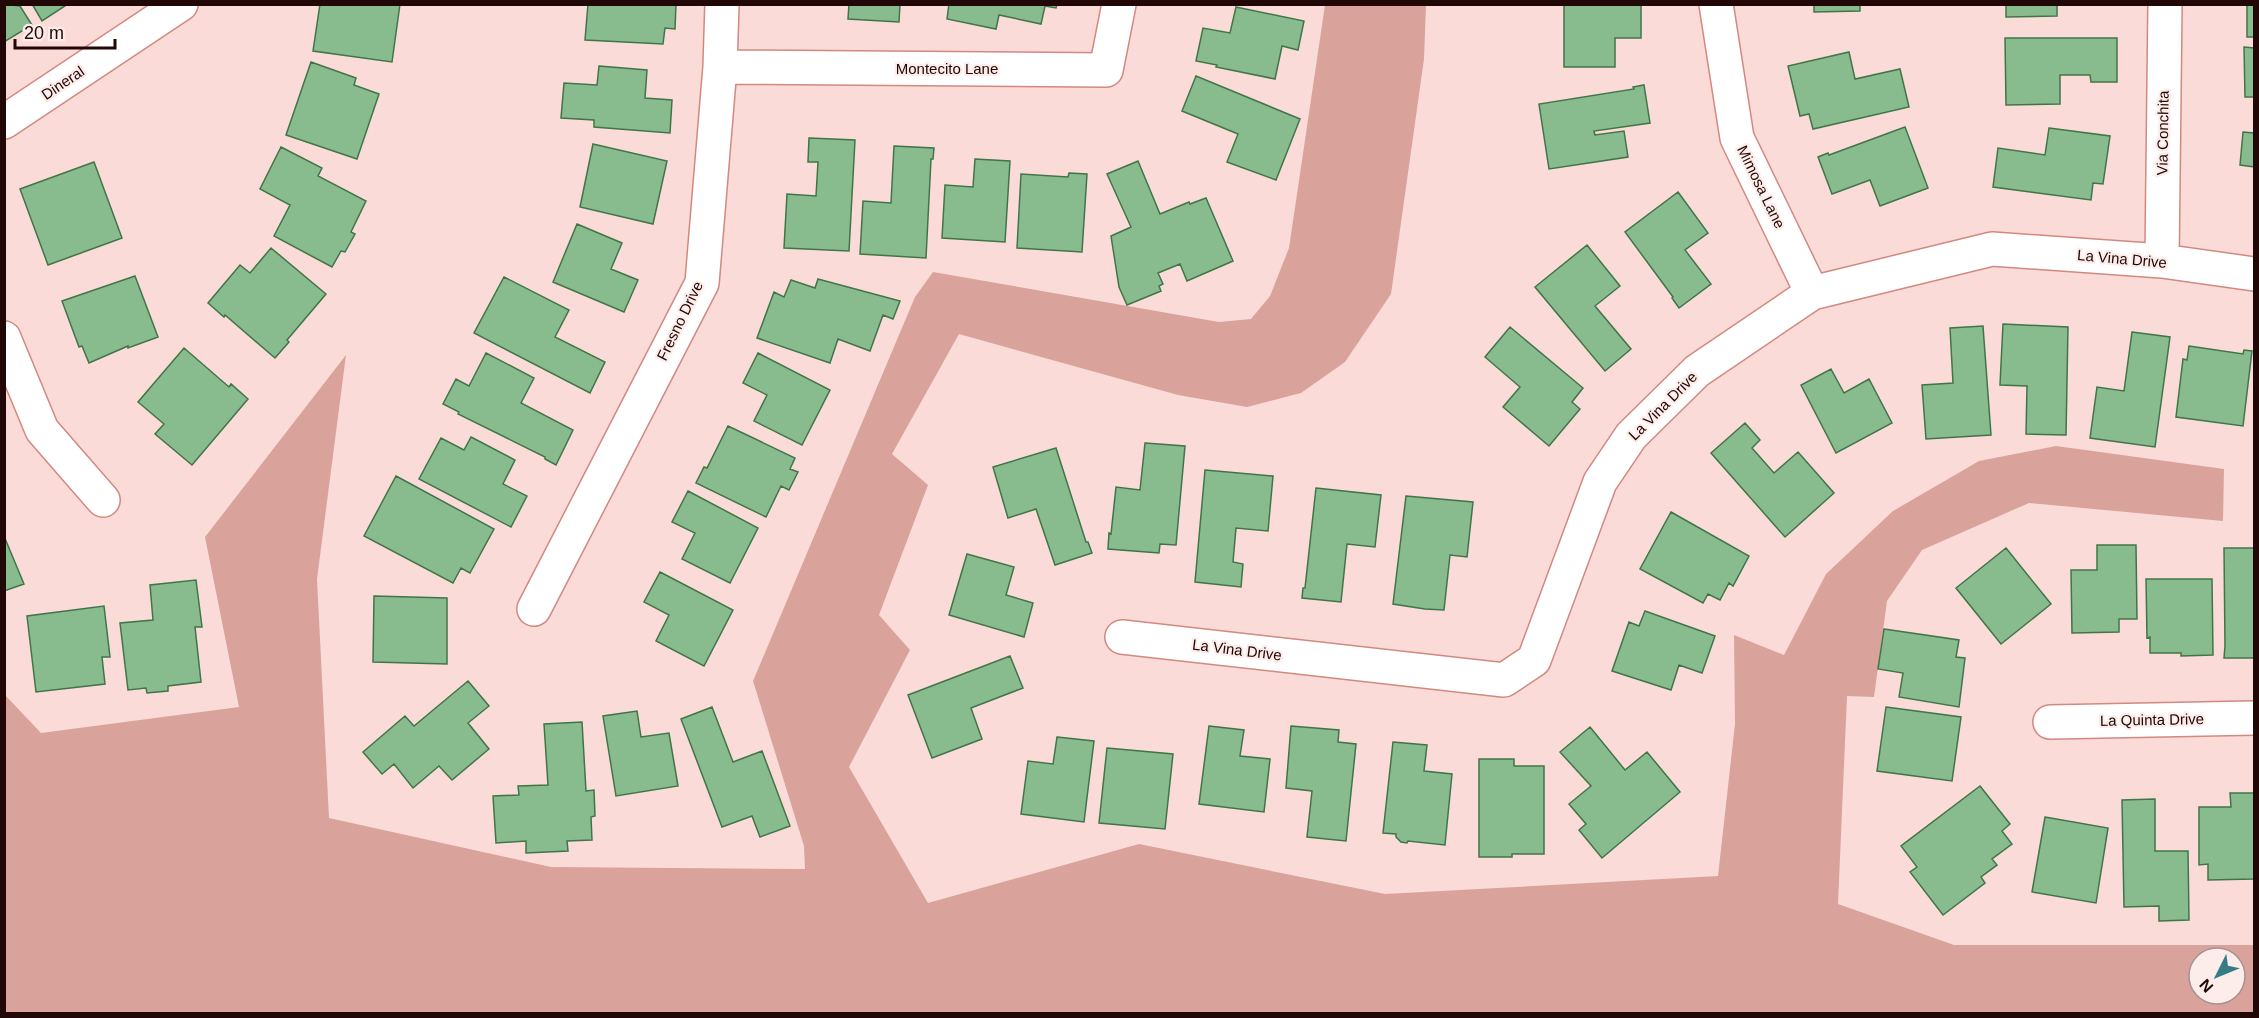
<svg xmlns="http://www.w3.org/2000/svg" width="2259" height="1018" font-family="Arial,sans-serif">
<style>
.green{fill:#d9a39c;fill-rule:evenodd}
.building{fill:#88bc8e;stroke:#417549;stroke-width:1.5}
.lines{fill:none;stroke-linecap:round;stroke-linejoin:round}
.street-casing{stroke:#d18980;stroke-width:36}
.street{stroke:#fff;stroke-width:33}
.labels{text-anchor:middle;stroke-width:4.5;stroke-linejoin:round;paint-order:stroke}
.street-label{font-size:15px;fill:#210706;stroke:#fdedea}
</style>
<rect width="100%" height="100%" fill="#fbdbd7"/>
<path class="green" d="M 1325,5 L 1426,5 L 1424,59 L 1391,294 L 1345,362 L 1301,393 L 1247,407 L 1178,395 L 959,334 L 892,454 L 928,485 L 879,615 L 910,650 L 849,767 L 928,903 L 1139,844 L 1385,894 L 1718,876 L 1735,724 L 1734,635 L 1784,655 L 1826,574 L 1893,511 L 1979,461 L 2056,446 L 2224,469 L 2223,521 L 2029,503 L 1922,550 L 1887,601 L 1874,697 L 1847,696 L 1838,904 L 1954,945 L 2254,945 L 2254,1013 L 5,1013 L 5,695 L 41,733 L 239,707 L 205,537 L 346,355 L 317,579 L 329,818 L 551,867 L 805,869 L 804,846 L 753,681 L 915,297 L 933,272 L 1219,322 L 1251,319 L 1270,296 L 1289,248 ZM 2199,958 L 2235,958 L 2235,994 L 2199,994 Z"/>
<path class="building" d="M 4,4 L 20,6 L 32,25 L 4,42 Z
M 32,4 L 68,4 L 42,21 Z
M 320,4 L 400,4 L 392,62 L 313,51 Z
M 588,4 L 676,4 L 675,29 L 665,28 L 663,44 L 585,40 Z
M 849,4 L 900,4 L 899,22 L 848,19 Z
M 949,4 L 1057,4 L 1056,8 L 1045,6 L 1041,24 L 999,15 L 996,29 L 947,19 Z
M 1564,4 L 1641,4 L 1641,38 L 1615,38 L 1615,67 L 1564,67 Z
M 1814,4 L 1860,4 L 1860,11 L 1814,12 Z
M 2006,4 L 2057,4 L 2057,16 L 2006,17 Z
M 2247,4 L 2254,4 L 2254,37 L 2247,37 Z
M 1236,7 L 1304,21 L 1298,50 L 1282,46 L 1275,79 L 1216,67 L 1217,65 L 1196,61 L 1203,28 L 1230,33 Z
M 2005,38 L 2117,38 L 2117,82 L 2091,82 L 2090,75 L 2060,75 L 2060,104 L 2006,105 Z
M 2244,47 L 2254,48 L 2254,97 L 2245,97 Z
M 1849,52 L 1855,79 L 1900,69 L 1909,107 L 1813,129 L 1809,114 L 1800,116 L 1788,66 Z
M 311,62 L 356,78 L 354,85 L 379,94 L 357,159 L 286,135 Z
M 599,66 L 647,70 L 645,98 L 672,100 L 670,133 L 594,127 L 594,120 L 561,118 L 564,83 L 597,85 Z
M 1196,76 L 1300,119 L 1276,180 L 1227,162 L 1238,134 L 1182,111 Z
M 1644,85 L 1650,123 L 1594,131 L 1595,135 L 1624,131 L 1628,157 L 1549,169 L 1539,104 L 1634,89 L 1633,87 Z
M 1905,127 L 1928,188 L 1880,206 L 1870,180 L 1832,194 L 1818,157 L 1828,153 L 1829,155 Z
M 2049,128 L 2110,136 L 2103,184 L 2093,183 L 2091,200 L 1993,187 L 1998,148 L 2045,155 Z
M 2243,132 L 2254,133 L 2254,167 L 2240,165 Z
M 809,138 L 855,140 L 849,251 L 784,248 L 787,194 L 816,196 L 818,162 L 808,162 Z
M 593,144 L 667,161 L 653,224 L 580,207 Z
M 894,146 L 934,148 L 933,159 L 931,159 L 926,258 L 860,254 L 863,201 L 891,203 Z
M 281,147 L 322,168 L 318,176 L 366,201 L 351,232 L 355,234 L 345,252 L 341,251 L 332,267 L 274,236 L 290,205 L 260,189 Z
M 975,159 L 1010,161 L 1005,242 L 942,238 L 945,185 L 973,187 Z
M 1138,161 L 1160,214 L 1189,202 L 1190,204 L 1206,198 L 1233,261 L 1187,281 L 1180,264 L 1158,273 L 1163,284 L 1159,286 L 1161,291 L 1127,305 L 1119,287 L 1111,236 L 1131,227 L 1107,174 Z
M 94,162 L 122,238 L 48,265 L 20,189 Z
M 1069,173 L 1087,174 L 1082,252 L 1017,248 L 1021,174 L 1068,177 Z
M 1678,192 L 1708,233 L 1685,250 L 1711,284 L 1679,308 L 1672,298 L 1673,297 L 1625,232 Z
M 577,224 L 622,243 L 611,269 L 638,280 L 624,312 L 553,282 Z
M 1587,245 L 1620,286 L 1595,306 L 1631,349 L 1605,371 L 1535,287 Z
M 271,248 L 326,294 L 287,340 L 289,342 L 275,358 L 225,315 L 224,317 L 208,303 L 240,265 L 250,273 Z
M 135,276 L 158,337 L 128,348 L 128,346 L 89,363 L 82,346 L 79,347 L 62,301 Z
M 504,277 L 569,310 L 555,337 L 605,362 L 590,393 L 474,333 Z
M 818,279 L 900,301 L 893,319 L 883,315 L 870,351 L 838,339 L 830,363 L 757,338 L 774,292 L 784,297 L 791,280 L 815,288 Z
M 2003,324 L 2068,327 L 2066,435 L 2026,434 L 2027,386 L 2000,385 Z
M 1983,326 L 1991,435 L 1926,439 L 1922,385 L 1953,383 L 1950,328 Z
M 1510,327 L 1583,388 L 1572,402 L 1580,409 L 1549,446 L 1503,407 L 1520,387 L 1485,357 Z
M 2132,332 L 2170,337 L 2155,447 L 2090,438 L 2097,387 L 2124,391 Z
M 2189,346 L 2243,354 L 2244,350 L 2252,351 L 2243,426 L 2176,417 L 2183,359 L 2187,360 Z
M 184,348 L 229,387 L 231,384 L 248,399 L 192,465 L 155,434 L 164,424 L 138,402 Z
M 486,353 L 534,378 L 521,403 L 573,430 L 556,465 L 545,459 L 545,457 L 458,414 L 459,412 L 443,404 L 456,379 L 469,386 Z
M 758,353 L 830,390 L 802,445 L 754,421 L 767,395 L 743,383 Z
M 1831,369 L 1844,393 L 1869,379 L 1892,423 L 1836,453 L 1801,385 Z
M 1745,423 L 1760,440 L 1752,448 L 1774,473 L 1798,452 L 1834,493 L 1785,537 L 1711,453 Z
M 728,426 L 795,458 L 790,469 L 798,472 L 789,490 L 781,486 L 766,517 L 696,483 L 704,467 L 707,468 Z
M 471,437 L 515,460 L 503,484 L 527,496 L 511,527 L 419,479 L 441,438 L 464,450 Z
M 1145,443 L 1185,446 L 1176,545 L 1160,544 L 1159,553 L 1108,549 L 1109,533 L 1111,534 L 1116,487 L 1140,490 Z
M 1056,448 L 1086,542 L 1088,542 L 1092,553 L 1055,565 L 1036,509 L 1008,518 L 993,467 Z
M 1205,470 L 1273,476 L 1268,531 L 1236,528 L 1233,562 L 1243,564 L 1241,587 L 1195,582 Z
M 396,476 L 494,529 L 470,573 L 461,568 L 453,583 L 364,536 Z
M 1316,488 L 1381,495 L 1375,547 L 1347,544 L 1341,602 L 1302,598 L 1303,588 L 1305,588 Z
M 688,491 L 758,528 L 730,583 L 682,559 L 695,533 L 672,522 Z
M 1406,496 L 1473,502 L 1467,557 L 1450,555 L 1444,610 L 1425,609 L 1393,604 Z
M 1671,512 L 1749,556 L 1733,586 L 1729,583 L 1720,600 L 1708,594 L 1703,603 L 1640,569 Z
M 4,536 L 24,584 L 4,591 Z
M 2097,545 L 2136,545 L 2137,619 L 2119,619 L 2119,632 L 2072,633 L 2071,570 L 2097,570 Z
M 2006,548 L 2051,604 L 2001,644 L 1956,588 Z
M 2224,548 L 2254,548 L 2254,658 L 2224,658 L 2225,646 Z
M 967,554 L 1014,567 L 1006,595 L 1033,603 L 1024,637 L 949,615 Z
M 660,572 L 733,610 L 704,666 L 656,641 L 669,615 L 644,602 Z
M 2146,579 L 2212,579 L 2213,655 L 2181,656 L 2181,653 L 2150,653 L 2150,637 L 2147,638 Z
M 196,580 L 202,627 L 195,627 L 201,682 L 168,686 L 168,691 L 147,693 L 146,688 L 128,690 L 120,623 L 153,620 L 150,585 Z
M 374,596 L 447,598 L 447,664 L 373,662 Z
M 104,606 L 110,657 L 102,657 L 105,684 L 36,692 L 27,616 Z
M 1645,611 L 1715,636 L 1702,673 L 1679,665 L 1671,690 L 1612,671 L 1629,622 L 1639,626 Z
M 1884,629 L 1959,640 L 1956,657 L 1965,658 L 1959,707 L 1899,697 L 1903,673 L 1878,669 Z
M 1010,656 L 1023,688 L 971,708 L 982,739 L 932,758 L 908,695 Z
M 468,681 L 489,706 L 468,723 L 489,749 L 452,780 L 439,766 L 413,788 L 394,764 L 382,774 L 363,752 L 405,716 L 414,726 Z
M 712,707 L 733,762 L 762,751 L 790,826 L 760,837 L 752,816 L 722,827 L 681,719 Z
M 1886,707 L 1961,717 L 1952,781 L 1877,771 Z
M 637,711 L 641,737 L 669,733 L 678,786 L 616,796 L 603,716 Z
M 582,722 L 586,791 L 594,790 L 595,816 L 591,817 L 592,840 L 567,841 L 568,851 L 526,853 L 526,841 L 496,843 L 493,796 L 519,795 L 518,786 L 548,785 L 544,724 Z
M 1209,726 L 1244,730 L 1240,756 L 1270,759 L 1264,812 L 1199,804 Z
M 1291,726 L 1339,730 L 1338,742 L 1356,744 L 1346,841 L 1307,837 L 1312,791 L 1286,788 Z
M 1590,727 L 1625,770 L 1647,752 L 1680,792 L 1602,858 L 1579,830 L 1586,824 L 1569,804 L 1591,786 L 1560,752 Z
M 1057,737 L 1094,741 L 1084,822 L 1021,814 L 1028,761 L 1053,764 Z
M 1393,742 L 1427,745 L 1424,771 L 1452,774 L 1445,845 L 1408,841 L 1407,843 L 1401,842 L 1396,837 L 1396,834 L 1383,833 Z
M 1107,748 L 1173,754 L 1165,829 L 1099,823 Z
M 1479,759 L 1514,759 L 1514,766 L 1544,766 L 1544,854 L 1512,854 L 1512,857 L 1479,857 Z
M 1980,786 L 2010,824 L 2002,831 L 2012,844 L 1992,859 L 1997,865 L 1981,877 L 1985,883 L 1943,915 L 1910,872 L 1917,867 L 1901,846 Z
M 2230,793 L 2254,793 L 2254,879 L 2208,880 L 2208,864 L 2199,865 L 2199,807 L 2231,807 Z
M 2155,799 L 2155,851 L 2188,851 L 2189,920 L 2159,921 L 2159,906 L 2124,907 L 2122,800 Z
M 2045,817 L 2108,828 L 2096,903 L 2032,892 Z"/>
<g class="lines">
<g class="street-casing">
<path id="street" d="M 1716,4 L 1737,138 L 1812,293
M 720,67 L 1106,70 L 1119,4
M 4,122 L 181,4
M 2162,261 L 2165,4
M 4,338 L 42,430 L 103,500
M 534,609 L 702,283 L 720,67 L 722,4
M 1122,637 L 1504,680 L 1534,660 L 1600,482 L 1631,436 L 1697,371 L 1812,293 L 1992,249 L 2162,261 L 2254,274
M 2050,722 L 2254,718"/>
</g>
<use href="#street" class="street"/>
</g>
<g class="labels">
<g class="street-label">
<text x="947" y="74">Montecito Lane</text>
<text transform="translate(63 83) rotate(-34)" y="5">Dineral</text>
<text transform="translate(2163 133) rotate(-89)" y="5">Via Conchita</text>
<text transform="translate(1761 187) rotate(64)" y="5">Mimosa Lane</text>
<text transform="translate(2122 259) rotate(5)" y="5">La Vina Drive</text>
<text transform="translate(680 321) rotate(-64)" y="5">Fresno Drive</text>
<text transform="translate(1663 406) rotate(-45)" y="5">La Vina Drive</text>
<text transform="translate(1237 650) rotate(7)" y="5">La Vina Drive</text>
<text transform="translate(2152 720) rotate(-1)" y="5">La Quinta Drive</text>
</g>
</g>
<rect width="2259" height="1018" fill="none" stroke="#210706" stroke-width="12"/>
<g transform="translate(2217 976) rotate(227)"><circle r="28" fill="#fdedea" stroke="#a5918f" stroke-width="1.5"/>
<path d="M0-4.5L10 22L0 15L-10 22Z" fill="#357d86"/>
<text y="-9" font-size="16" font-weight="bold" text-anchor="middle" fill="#210706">N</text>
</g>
<path d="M15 39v9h100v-9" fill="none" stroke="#210706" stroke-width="3"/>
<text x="24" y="39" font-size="18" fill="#210706" stroke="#fdedea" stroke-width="4.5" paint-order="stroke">20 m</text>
</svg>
